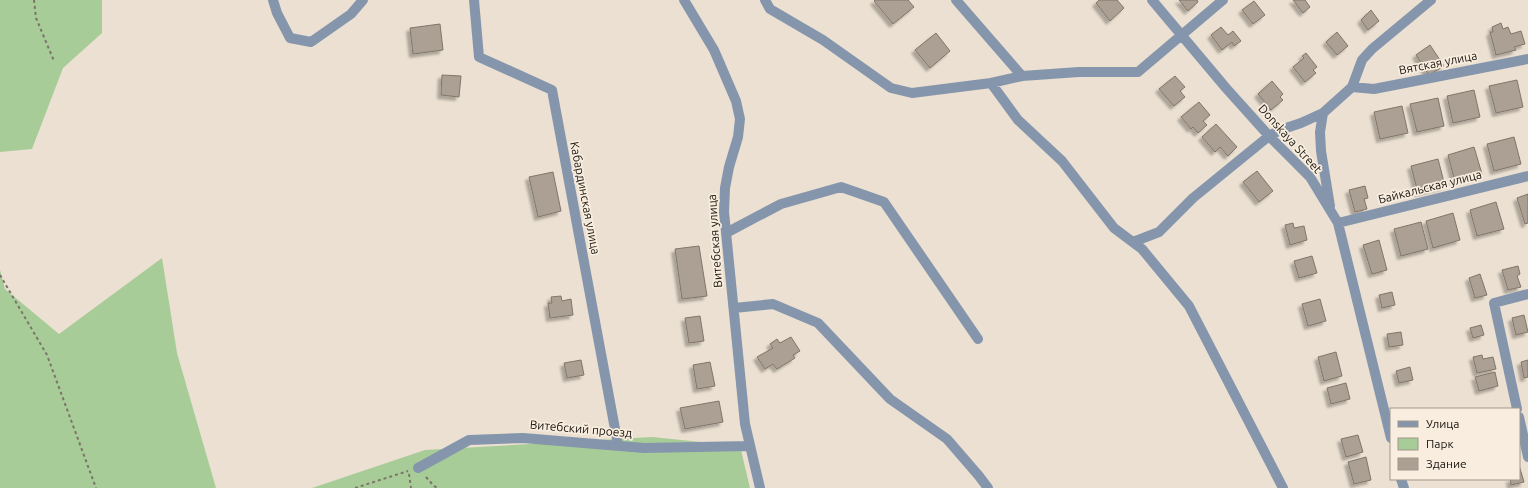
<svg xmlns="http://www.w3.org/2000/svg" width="1528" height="488" font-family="Ubuntu,sans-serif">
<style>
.green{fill:#a8cc98}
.building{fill:#ac9f93;stroke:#817569;filter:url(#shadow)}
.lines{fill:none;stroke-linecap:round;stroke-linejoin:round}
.path{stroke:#7b746a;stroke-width:2;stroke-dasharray:3 3;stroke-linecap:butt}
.minor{stroke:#8596ac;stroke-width:10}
.labels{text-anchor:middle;stroke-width:3.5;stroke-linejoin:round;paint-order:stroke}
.street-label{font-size:12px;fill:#191510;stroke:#f8edde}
</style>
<defs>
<filter id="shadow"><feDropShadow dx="-3.5" dy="3.5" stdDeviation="1" flood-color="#0004"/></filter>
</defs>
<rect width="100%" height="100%" fill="#ebe0d1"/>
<path class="green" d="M 0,0 L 102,0 L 102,33 L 63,68 L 32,149 L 0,152 Z
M 162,258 L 177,353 L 216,488 L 0,488 L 0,270 L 5,289 L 59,334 Z
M 652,437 L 740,446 L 750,488 L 312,488 L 425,450 Z"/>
<path class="building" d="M 875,0 L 908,0 L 914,7 L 893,24 L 874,1 Z
M 1099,0 L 1117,0 L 1124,8 L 1110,21 L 1096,3 Z
M 1179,0 L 1197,0 L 1198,2 L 1188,11 Z
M 1293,0 L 1305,0 L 1310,7 L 1303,13 Z
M 1254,1 L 1265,15 L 1253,24 L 1242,10 Z
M 1371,10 L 1379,21 L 1368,30 L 1361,20 Z
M 1501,23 L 1503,29 L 1508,27 L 1511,34 L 1521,31 L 1525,44 L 1514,47 L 1516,50 L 1496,55 L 1490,32 L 1493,32 L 1492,27 Z
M 440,24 L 443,50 L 413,54 L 410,28 Z
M 1221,27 L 1228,35 L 1233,31 L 1241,41 L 1234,46 L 1232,42 L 1222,50 L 1211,35 Z
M 1337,32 L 1348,46 L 1337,55 L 1326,42 Z
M 936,33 L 950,51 L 930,68 L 915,50 Z
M 1430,45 L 1444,66 L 1429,75 L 1416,55 Z
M 1306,53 L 1317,67 L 1313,70 L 1316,73 L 1305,82 L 1293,67 L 1304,58 L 1302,56 Z
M 442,75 L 461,76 L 459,97 L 441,95 Z
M 1175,76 L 1185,87 L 1180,91 L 1185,97 L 1174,106 L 1159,89 Z
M 1517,80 L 1523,107 L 1496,113 L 1489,86 Z
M 1272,81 L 1283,94 L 1280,97 L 1283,100 L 1271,110 L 1258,94 Z
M 1474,90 L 1480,117 L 1453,123 L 1447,96 Z
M 1438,98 L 1444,126 L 1417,132 L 1410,104 Z
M 1199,102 L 1210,115 L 1203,121 L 1207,125 L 1198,133 L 1193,127 L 1191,129 L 1181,117 Z
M 1402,106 L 1408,133 L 1380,139 L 1374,112 Z
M 1216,124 L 1237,147 L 1228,156 L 1220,147 L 1215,152 L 1202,137 Z
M 1514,137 L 1521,164 L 1494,171 L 1487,144 Z
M 1474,147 L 1482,174 L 1455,182 L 1448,155 Z
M 1438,159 L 1445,186 L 1418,193 L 1411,166 Z
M 1257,171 L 1273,191 L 1259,202 L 1243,182 Z
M 553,172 L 561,211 L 538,217 L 529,177 Z
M 1365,186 L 1368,198 L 1364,199 L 1367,209 L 1355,212 L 1349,190 Z
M 1528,194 L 1528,223 L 1525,224 L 1517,198 Z
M 1496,202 L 1504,229 L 1477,236 L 1470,210 Z
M 1453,213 L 1460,240 L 1433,248 L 1426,221 Z
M 1421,222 L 1428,249 L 1401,256 L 1394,229 Z
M 1293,223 L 1294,228 L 1304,226 L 1307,240 L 1290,245 L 1285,225 Z
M 1379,240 L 1387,270 L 1372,274 L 1363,245 Z
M 699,246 L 707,296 L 682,299 L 675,249 Z
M 1312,256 L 1317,273 L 1299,278 L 1294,261 Z
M 1518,266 L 1520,274 L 1517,276 L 1521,287 L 1508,290 L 1502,270 Z
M 1480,274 L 1487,295 L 1475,298 L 1469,278 Z
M 1392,292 L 1395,305 L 1382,308 L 1379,295 Z
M 561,296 L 562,301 L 571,299 L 573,315 L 550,318 L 548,303 L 552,303 L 551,297 Z
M 1320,299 L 1326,321 L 1308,326 L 1302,304 Z
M 1524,315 L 1528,332 L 1516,335 L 1512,318 Z
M 700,316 L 704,341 L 689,343 L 685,318 Z
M 1481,325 L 1484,335 L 1473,338 L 1470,328 Z
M 1401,332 L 1403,345 L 1389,347 L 1387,334 Z
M 791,337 L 800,351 L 793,355 L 795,358 L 777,369 L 773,364 L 765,369 L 757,357 L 773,348 L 770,344 L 777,339 L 780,343 Z
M 1336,352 L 1342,376 L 1324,381 L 1318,357 Z
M 1482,355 L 1483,359 L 1493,357 L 1496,369 L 1477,373 L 1473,357 Z
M 581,360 L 584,375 L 567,378 L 564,363 Z
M 1528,360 L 1528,377 L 1524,378 L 1521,362 Z
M 710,362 L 715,386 L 697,389 L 693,365 Z
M 1410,367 L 1413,380 L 1399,383 L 1396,371 Z
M 1495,372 L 1498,386 L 1479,391 L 1475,377 Z
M 1346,383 L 1350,399 L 1331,404 L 1327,388 Z
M 719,401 L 723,422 L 685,429 L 680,408 Z
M 1358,435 L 1363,452 L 1346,457 L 1341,439 Z
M 1366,457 L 1371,480 L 1354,484 L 1348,462 Z
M 1519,465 L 1524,482 L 1511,485 L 1510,479 L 1519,479 Z"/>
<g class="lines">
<path class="path" d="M 34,0 L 36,18 L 54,61
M 0,275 L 47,355 L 96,488
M 409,474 L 411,488
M 426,477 L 434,486 L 438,488
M 355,488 L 408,471"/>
<path class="minor" d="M 273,0 L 277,13 L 290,38 L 311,42 L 351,14 L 363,0
M 474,0 L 479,57 L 552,90 L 618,445
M 684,0 L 714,50 L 736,101 L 740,119 L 738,137 L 729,167 L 725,188 L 724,212 L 745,424 L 760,488
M 765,0 L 770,9 L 823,40 L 891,88 L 912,93 L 991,83 L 1022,76 L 1079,72 L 1138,72 L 1223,0
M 956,0 L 1022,76
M 1152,0 L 1226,88 L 1269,136 L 1310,177 L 1338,223 L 1391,438
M 991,83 L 1018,120 L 1062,161 L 1114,228 L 1142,249 L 1189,306 L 1283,488
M 1352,87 L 1374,89 L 1528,59
M 1323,113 L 1320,132 L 1321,151 L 1330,206
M 1338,223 L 1528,176
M 726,233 L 781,204 L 841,187 L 884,202 L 978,339
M 1133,242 L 1159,232 L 1193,198 L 1269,136 L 1280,130 L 1301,123 L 1323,113 L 1352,87 L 1362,60 L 1372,49 L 1431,0
M 734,308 L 773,304 L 818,323 L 890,399 L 947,439 L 979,476 L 988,488
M 1517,409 L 1494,303 L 1528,294
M 1519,417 L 1528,457
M 418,468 L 469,440 L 523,438 L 644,448 L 750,446
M 1401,479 L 1404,488"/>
</g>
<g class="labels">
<g class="street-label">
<text transform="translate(1438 63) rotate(-11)" y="4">Вятская улица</text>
<text transform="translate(1290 139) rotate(48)" y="4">Donskaya Street</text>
<text transform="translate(1430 187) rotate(-14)" y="4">Байкальская улица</text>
<text transform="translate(585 198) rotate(79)" y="4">Кабардинская улица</text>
<text transform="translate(715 241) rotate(-94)" y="4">Витебская улица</text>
<text transform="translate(581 429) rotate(5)" y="4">Витебский проезд</text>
</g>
</g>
<rect x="1390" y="408" width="130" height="72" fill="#f8edde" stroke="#9f978c"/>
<rect x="1398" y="421" width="20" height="6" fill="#8596ac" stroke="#9f978c"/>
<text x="1426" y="428" font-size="12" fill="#191510">Улица</text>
<rect x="1398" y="438" width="20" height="12" fill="#a8cc98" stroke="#9f978c"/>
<text x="1426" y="448" font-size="12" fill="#191510">Парк</text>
<rect x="1398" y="458" width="20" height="12" fill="#ac9f93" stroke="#9f978c"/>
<text x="1426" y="468" font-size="12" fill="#191510">Здание</text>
</svg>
